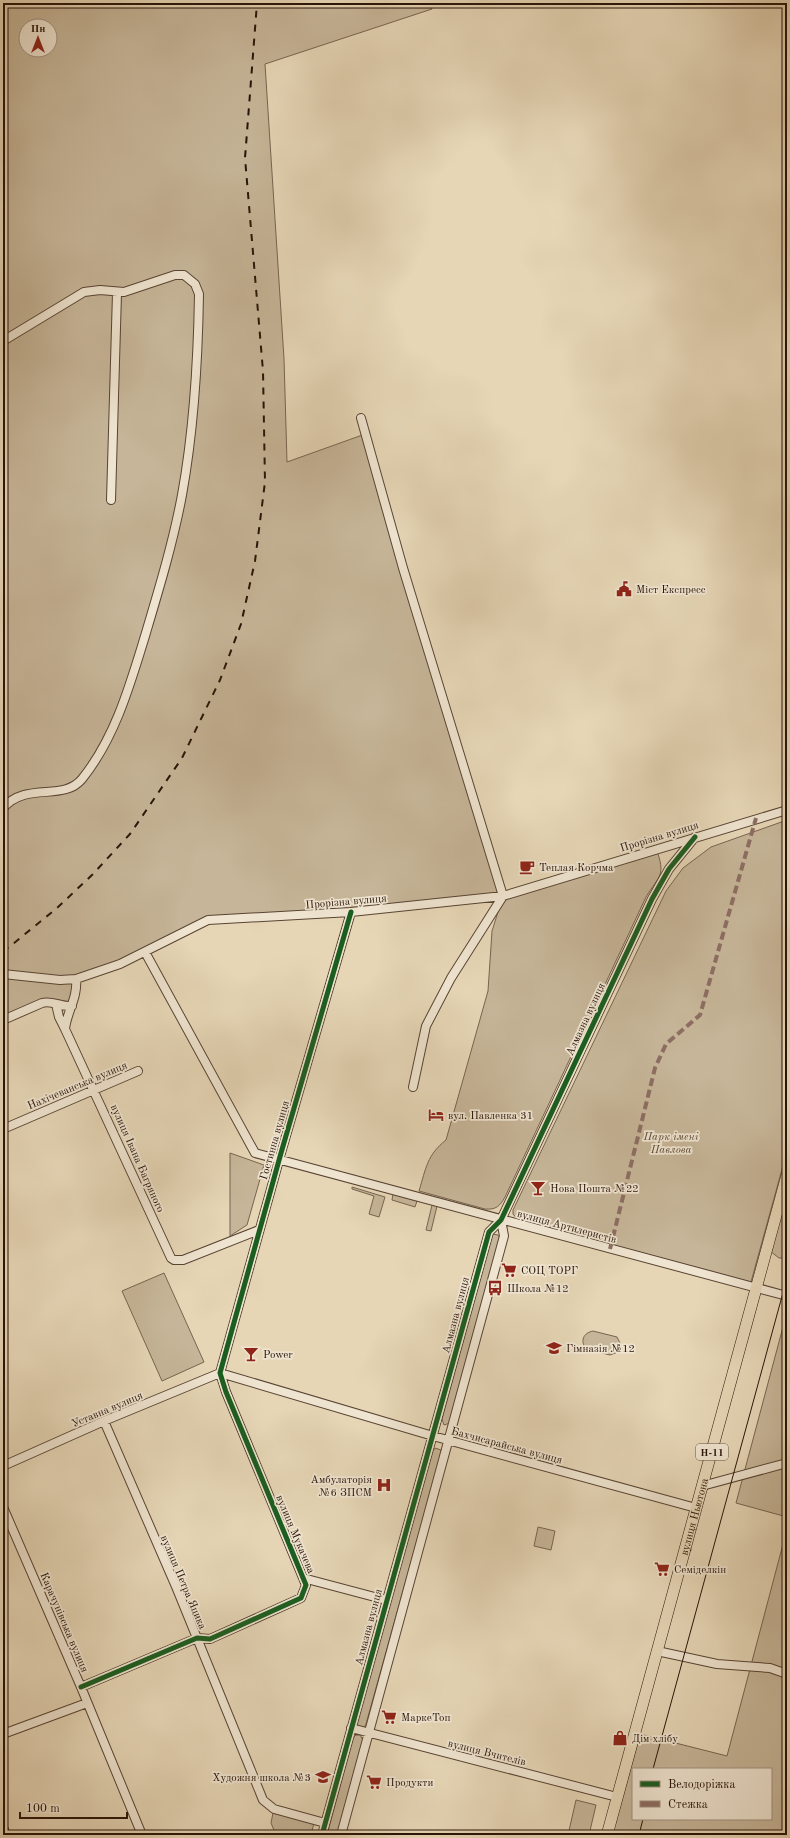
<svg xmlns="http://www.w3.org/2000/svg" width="790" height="1838" font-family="'Old Standard TT',serif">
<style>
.green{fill:#c6b598;stroke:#776450;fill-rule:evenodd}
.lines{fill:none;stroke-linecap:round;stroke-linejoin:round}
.minor-casing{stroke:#584433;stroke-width:10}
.major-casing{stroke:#281307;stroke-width:12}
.minor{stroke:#efe4d0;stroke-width:8}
.major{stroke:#e6d6b6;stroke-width:11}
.tram{stroke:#281307;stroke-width:1}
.rail{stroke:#281307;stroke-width:2;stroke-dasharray:7 7;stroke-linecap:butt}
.quiet{stroke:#8d6e63;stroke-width:4;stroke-dasharray:8 4;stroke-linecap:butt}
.cycleway-casing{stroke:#efe4d0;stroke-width:8}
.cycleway{stroke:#1b5e20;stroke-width:5}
.labels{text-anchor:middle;stroke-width:3.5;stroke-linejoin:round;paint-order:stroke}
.shield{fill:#efe4d0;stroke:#645243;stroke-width:1}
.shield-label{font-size:10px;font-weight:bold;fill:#281307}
.poi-label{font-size:11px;fill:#281307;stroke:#efe4d0;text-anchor:start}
.street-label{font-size:11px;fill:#281307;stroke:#efe4d0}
.park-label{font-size:11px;font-style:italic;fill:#574432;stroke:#efe4d0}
</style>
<rect width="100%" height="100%" fill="#e6d6b6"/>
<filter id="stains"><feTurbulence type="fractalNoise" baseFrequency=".005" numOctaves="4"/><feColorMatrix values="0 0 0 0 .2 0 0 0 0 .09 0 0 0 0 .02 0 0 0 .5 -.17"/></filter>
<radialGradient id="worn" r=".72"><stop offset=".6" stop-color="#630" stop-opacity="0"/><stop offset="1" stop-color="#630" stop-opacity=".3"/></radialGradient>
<path class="green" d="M 3,3 L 429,3 L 432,9 L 265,64 L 284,359 L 287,462 L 368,433 L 403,568 L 503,896 L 656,848 C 666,876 660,874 646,897 L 505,1197 C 500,1206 496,1210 485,1209 L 419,1191 C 426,1168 427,1155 446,1140 L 488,991 L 492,931 L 503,896 L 208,920 L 145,952 L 77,979 L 72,1006 L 48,1001 L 3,1020 ZM 26,26 L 50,26 L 50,50 L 26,50 Z
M 787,820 L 787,1151 L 751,1282 L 518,1220 L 513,1214 L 513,1210 L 666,891 L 683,868 L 711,847 Z
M 230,1153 L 264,1165 L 247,1225 L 230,1236 Z
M 352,1187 L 385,1197 L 379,1217 L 369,1214 L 374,1196 L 352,1189 Z
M 787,1189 L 787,1258 L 779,1258 L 770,1251 Z
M 393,1194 L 417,1201 L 415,1207 L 392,1200 Z
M 433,1201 L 438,1202 L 431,1231 L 426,1230 Z
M 493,1234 L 498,1235 L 500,1238 L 450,1423 L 444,1425 L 442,1419 L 491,1238 Z
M 164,1273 L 204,1362 L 162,1381 L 122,1291 Z
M 787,1312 L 787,1517 L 736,1503 Z
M 593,1331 L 617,1337 L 620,1343 L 618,1352 L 610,1355 L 586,1349 C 580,1341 583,1333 593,1331 Z
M 435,1448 L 441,1450 L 441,1454 L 366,1724 L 364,1728 L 358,1726 L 357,1722 L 432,1452 Z
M 538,1527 L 555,1531 L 551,1550 L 534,1546 Z
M 787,1529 L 787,1835 L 612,1835 L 640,1734 L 727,1756 ZM 633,1769 L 771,1769 L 771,1819 L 633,1819 Z
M 356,1735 L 360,1735 L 363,1740 L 337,1835 L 327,1835 L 353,1738 Z
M 576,1800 L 596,1805 L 589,1835 L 568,1835 Z
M 273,1813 L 314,1823 L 311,1835 L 276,1835 L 271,1823 Z"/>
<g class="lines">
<g class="minor-casing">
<path id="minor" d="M 3,341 L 84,292 L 100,290 L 124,292 L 175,275 L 184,275 L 195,284 L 199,294 C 198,361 194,429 182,495 C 173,543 159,589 145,636 C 130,685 115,738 82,779 C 63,802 27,781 3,808
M 361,418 L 403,568 L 503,896 L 451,978 L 426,1026 L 413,1087
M 111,500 L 117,293
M 145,952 L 255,1153 L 787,1296
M 3,974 L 60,980 L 76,979 L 120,964 L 208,920 L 351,912 L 503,896 L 787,810
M 76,979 C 78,998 67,1011 65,1029 L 171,1258 L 174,1260 L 183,1260 L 259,1230
M 56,1004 L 59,1017 L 65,1029
M 3,1020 L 42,1003 C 52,1000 61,1007 72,1006
M 3,1129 L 138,1071
M 220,1373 L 433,1436 L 696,1508
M 104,1421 L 177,1589 L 263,1800 L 274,1809 L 325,1823
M 3,1466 L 104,1421 L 220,1373
M 702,1486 L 787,1463
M 3,1507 L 81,1687 L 142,1835
M 303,1578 L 386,1600
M 657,1651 L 717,1664 L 770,1668 L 787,1674
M 81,1687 L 197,1638 L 210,1639 L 301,1598 L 306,1585 L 226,1392 L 220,1373 L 281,1153 L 351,912
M 351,1728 L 617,1797
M 3,1734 L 87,1703
M 3,1827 L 6,1835
M 322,1835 L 489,1232 L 501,1220 L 652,899 L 669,869 L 695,837
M 341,1835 L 504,1236 L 501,1220"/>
</g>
<g class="major-casing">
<g id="major">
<path id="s1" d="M 607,1835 L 787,1175"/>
</g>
</g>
<use href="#minor" class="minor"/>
<use href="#major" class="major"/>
<path class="tram" d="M 653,1769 L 787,1278
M 639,1835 L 643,1819"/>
<path class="rail" d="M 3,952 L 57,908 L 92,875 L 130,834 L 182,758 L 220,680 L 241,624 L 255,561 L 265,482 L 263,371 L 245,158 L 257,3"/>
<path class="quiet" d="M 610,1249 L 655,1068 L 666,1044 L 700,1015 L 756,818"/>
<g class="cycleway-casing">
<path id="cycleway" d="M 81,1687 L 197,1638 L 210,1639 L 301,1598 L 306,1585 L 226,1392 L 220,1373 L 281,1153 L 351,912
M 322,1835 L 489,1232 L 501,1220 L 652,899 L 669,869 L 695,837"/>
</g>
<use href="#cycleway" class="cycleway"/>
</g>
<defs>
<g id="civic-bare" transform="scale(1.2)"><path d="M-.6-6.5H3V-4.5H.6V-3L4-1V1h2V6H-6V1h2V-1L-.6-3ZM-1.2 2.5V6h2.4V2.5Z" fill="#8f2418" stroke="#efe4d0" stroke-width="2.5" paint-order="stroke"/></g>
<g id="cafe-bare" transform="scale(1.2)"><path d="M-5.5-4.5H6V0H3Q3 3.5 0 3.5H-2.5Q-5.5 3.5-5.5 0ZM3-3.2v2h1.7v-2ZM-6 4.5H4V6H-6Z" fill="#8f2418" stroke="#efe4d0" stroke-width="2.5" paint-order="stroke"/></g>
<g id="hotel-bare" transform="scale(1.2)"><path d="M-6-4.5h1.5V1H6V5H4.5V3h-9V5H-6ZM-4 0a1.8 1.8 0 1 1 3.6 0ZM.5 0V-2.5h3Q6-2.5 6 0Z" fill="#8f2418" stroke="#efe4d0" stroke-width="2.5" paint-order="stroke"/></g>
<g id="bar-bare" transform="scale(1.2)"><path d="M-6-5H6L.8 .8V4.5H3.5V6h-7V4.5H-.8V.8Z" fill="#8f2418" stroke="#efe4d0" stroke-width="2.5" paint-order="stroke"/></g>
<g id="supermarket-bare" transform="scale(1.2)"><path d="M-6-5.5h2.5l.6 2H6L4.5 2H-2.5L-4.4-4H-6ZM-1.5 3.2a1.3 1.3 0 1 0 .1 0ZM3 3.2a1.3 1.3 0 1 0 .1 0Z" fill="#8f2418" stroke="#efe4d0" stroke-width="2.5" paint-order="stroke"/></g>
<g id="bus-bare" transform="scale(1.2)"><path d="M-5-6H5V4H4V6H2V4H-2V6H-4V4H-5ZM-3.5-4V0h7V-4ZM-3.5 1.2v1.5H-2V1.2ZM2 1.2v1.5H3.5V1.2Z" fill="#8f2418" stroke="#efe4d0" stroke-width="2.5" paint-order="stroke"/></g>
<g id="school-bare" transform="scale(1.2)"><path d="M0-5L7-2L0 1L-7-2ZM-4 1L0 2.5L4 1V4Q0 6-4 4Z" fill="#8f2418" stroke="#efe4d0" stroke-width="2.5" paint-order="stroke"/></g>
<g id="hospital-bare" transform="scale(1.2)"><path d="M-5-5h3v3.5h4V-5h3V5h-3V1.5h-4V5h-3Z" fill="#8f2418" stroke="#efe4d0" stroke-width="2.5" paint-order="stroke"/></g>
<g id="shop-bare" transform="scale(1.2)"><path d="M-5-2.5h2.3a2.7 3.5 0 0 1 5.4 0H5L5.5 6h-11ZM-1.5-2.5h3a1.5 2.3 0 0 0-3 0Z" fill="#8f2418" stroke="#efe4d0" stroke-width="2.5" paint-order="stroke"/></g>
</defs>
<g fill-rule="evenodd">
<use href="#civic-bare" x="624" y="589"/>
<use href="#cafe-bare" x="527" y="867"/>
<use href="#hotel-bare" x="436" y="1115"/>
<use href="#bar-bare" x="538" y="1188"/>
<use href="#supermarket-bare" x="509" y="1270"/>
<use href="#bus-bare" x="495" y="1288"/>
<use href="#school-bare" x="554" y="1348"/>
<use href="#bar-bare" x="251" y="1354"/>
<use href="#hospital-bare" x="384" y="1485"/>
<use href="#supermarket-bare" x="662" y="1569"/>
<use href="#supermarket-bare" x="389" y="1717"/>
<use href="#shop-bare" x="620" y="1738"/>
<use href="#school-bare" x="323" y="1777"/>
<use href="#supermarket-bare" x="374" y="1782"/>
</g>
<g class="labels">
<rect class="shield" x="696" y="1444" width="32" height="16" rx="3"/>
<g class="shield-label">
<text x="712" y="1456">Н-11</text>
</g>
<g class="poi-label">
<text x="636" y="593">Міст Експресс</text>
<text x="539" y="871">Теплая Корчма</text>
<text x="448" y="1119">вул. Павленка 31</text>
<text x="550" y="1192">Нова Пошта №22</text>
<text x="521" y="1274">СОЦ ТОРГ</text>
<text x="507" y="1292">Школа №12</text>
<text x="566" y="1352">Гімназія №12</text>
<text x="263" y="1358">Power</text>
<text x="372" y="1483" text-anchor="end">Амбулаторія<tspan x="372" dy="13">№6 ЗПСМ</tspan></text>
<text x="674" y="1573">Семіделкін</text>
<text x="401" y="1721">МаркеТоп</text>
<text x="632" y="1742">Дім хлібу</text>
<text x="311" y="1781" text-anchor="end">Художня школа №3</text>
<text x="386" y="1786">Продукти</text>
</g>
<g class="street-label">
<text transform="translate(659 836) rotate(-17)" y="4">Прорізна вулиця</text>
<text transform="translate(346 901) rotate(-5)" y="4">Прорізна вулиця</text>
<text transform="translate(585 1019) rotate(-65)" y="4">Алмазна вулиця</text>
<text transform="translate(77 1085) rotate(-23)" y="4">Нахічеванська вулиця</text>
<text transform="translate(274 1140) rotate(-74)" y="4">Гостинна вулиця</text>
<text transform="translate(138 1158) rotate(66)" y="4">вулиця Івана Багряного</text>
<text transform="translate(567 1226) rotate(15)" y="4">вулиця Артилеристів</text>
<text transform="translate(455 1315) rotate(-75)" y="4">Алмазна вулиця</text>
<text transform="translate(107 1409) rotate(-23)" y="4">Уставна вулиця</text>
<text transform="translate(507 1445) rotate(15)" y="4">Бахчисарайська вулиця</text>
<text dy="4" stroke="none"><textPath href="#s1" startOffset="330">вулиця Ньютона</textPath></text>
<text transform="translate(296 1534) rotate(67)" y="4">вулиця Мукачева</text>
<text transform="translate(184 1582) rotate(67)" y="4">вулиця Петра Яцика</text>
<text transform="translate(65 1622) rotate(67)" y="4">Карачунівська вулиця</text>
<text transform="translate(368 1627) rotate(-75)" y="4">Алмазна вулиця</text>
<text transform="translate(487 1752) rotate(14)" y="4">вулиця Вчителів</text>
</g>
<g class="park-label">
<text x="671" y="1140">Парк імені<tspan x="671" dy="13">Павлова</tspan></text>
</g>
</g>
<rect width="790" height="1838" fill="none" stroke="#e6d6b6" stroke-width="16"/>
<rect x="4" y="4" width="782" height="1830" fill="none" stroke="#281307" stroke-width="2"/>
<rect x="8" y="8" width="774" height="1822" fill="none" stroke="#281307"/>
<rect x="632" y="1768" width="140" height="52" fill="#efe4d0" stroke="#9f9080"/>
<rect x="640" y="1781" width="20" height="6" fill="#1b5e20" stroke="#9f9080"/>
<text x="668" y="1788" font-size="12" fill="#281307">Велодоріжка</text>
<rect x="640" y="1801" width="20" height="6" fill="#8d6e63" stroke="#9f9080"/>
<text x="668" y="1808" font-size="12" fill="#281307">Стежка</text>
<g transform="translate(38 38)"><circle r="19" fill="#efe4d0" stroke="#9f9080"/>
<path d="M0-3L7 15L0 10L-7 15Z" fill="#8f2418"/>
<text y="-6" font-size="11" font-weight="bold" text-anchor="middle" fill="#281307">Пн</text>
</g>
<path d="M20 1812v6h107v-6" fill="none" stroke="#281307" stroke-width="2"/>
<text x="26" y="1812" font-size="12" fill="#281307" stroke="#efe4d0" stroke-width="3" paint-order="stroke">100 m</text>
<rect width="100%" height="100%" filter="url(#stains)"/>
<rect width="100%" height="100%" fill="url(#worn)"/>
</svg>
